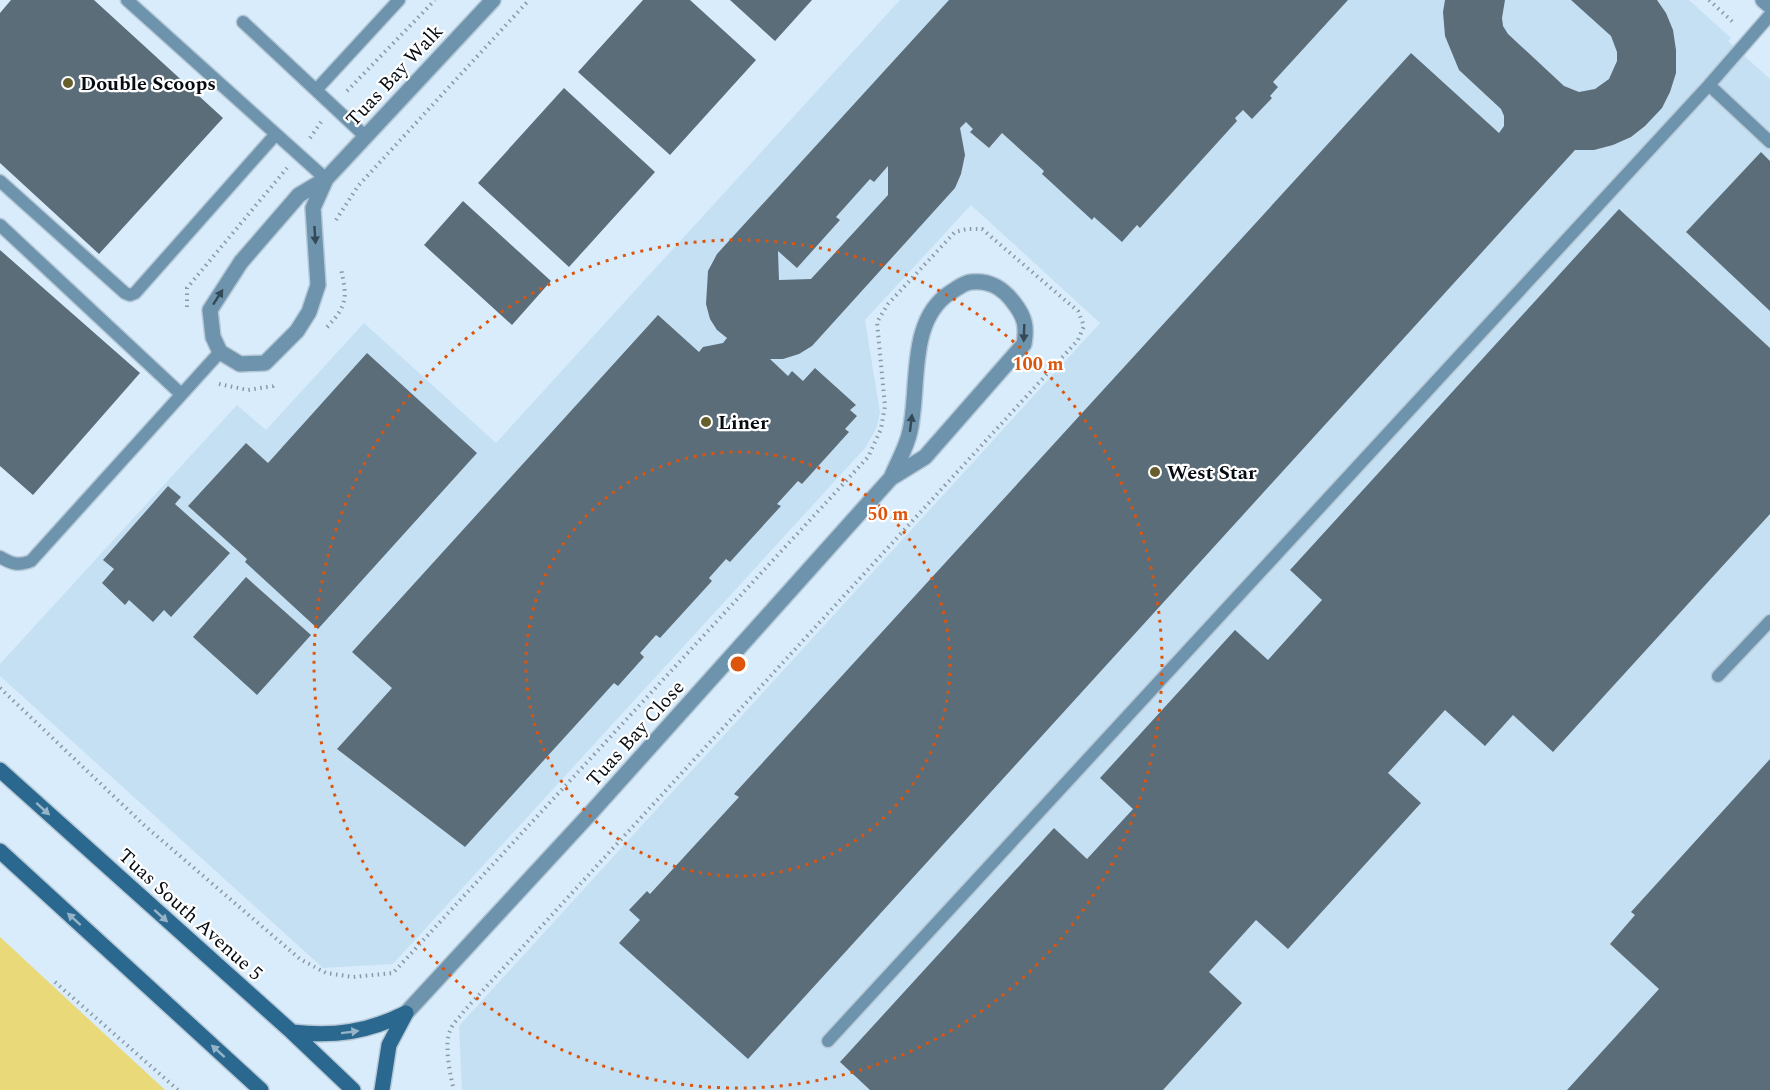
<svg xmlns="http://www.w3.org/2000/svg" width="1770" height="1090" font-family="Spectral,serif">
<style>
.built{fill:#c6e0f3}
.green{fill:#ead979}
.building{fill:#5c6d7a;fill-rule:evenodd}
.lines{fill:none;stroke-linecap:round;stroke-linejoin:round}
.lane-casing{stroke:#b6c8d6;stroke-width:15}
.street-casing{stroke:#b6c8d6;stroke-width:18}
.secondary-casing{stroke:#b6c8d6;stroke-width:18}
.path{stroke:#8a99a4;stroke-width:4;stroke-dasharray:1.5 4.5;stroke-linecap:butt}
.lane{stroke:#6d93ad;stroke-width:12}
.street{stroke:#6d93ad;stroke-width:15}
.secondary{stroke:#2b688f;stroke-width:15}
.oneway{fill:#344957}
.oneway2{fill:#95b4c7}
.ring{fill:none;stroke:#dd550c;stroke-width:3;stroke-dasharray:3 6}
.poi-dot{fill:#675f2b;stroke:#fff;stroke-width:2}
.labels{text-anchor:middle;stroke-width:4.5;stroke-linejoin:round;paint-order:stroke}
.street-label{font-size:20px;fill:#060c11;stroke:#fff}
.poi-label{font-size:20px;font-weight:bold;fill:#060c11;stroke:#fff;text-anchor:start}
.centre{fill:#dd550c;stroke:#fff;stroke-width:3}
.ring-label{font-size:18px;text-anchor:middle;font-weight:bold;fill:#dd550c;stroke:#fff;stroke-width:4.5;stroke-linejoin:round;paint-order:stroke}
</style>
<rect width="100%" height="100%" fill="#d8ecfb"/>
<path class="built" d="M 900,0 L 1689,0 L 1731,38 L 1728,41 L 1770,79 L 1770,1090 L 462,1090 L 459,1026 L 1100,323 L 971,205 L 865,320 L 880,413 L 876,429 L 865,448 L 393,964 L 323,968 L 0,676 L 0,664 L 237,405 L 266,430 L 364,323 L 496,443 Z"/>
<path class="green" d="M 0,937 L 165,1090 L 0,1090 Z"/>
<path class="building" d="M 11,0 L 94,0 L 223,118 L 99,254 L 0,163 L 0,13 Z
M 643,0 L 690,0 L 756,60 L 670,155 L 578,72 Z
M 730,0 L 812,0 L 775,41 Z
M 949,0 L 1348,0 L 1273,82 L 1278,87 L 1270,96 L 1272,98 L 1252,119 L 1243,110 L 1235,118 L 1237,121 L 1140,228 L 1137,225 L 1122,242 L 1094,217 L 1092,220 L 1042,174 L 1044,171 L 1002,133 L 989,148 L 970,132 L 973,129 L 966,122 L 960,128 L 965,155 L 961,174 L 955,188 L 812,346 L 799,354 L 783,359 L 770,359 L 788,376 L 792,371 L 803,381 L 815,368 L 856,405 L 850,410 L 857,416 L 845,429 L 849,432 L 802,484 L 798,481 L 777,504 L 781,506 L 730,562 L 726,559 L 709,578 L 712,581 L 660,638 L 656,635 L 640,653 L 644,657 L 618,686 L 614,683 L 465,847 L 337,749 L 392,688 L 352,652 L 658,315 L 699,352 L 703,347 L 723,343 L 727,338 L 717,330 L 710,319 L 706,304 L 708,271 L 717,254 ZM 888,166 L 888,195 L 811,279 L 779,280 L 778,251 L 797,268 L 840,220 L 836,217 L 870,179 L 874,182 Z
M 1445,0 L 1505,0 L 1502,18 L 1503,26 L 1508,34 L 1564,86 L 1579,92 L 1595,89 L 1609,79 L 1617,61 L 1617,52 L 1611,36 L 1571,0 L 1657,0 L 1666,13 L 1673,30 L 1676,50 L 1676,73 L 1670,92 L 1662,108 L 1645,126 L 1631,137 L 1613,145 L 1594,150 L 1575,150 L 748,1059 L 619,943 L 640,920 L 629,910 L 647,891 L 650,894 L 739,797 L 734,794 L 1411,53 L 1499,133 L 1504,126 L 1504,116 L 1501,109 L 1459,70 L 1445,36 L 1443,12 Z
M 564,88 L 655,172 L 569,267 L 478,183 Z
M 1761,152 L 1770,161 L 1770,311 L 1686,232 Z
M 463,201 L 551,281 L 512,325 L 424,245 Z
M 1619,209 L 1770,348 L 1770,514 L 1553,752 L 1513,715 L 1485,746 L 1445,710 L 1388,773 L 1421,803 L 1288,949 L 1256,920 L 1209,972 L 1242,1003 L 1163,1090 L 870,1090 L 840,1062 L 1054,828 L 1087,859 L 1133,809 L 1100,778 L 1235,630 L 1268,660 L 1322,600 L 1290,570 Z
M 0,250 L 140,373 L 33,495 L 0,466 Z
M 367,353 L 477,453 L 318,629 L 245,562 L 247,559 L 188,506 L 246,443 L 268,463 Z
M 168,486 L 181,497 L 175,504 L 230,553 L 171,617 L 164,610 L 153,622 L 129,600 L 125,605 L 102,583 L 114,569 L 103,560 Z
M 246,577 L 311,635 L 257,695 L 193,637 Z
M 1770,759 L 1770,1090 L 1567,1090 L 1659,989 L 1610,944 L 1635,915 L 1631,912 Z"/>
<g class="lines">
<g class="lane-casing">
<path id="lane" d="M 127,0 L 326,179
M 243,22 L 366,137
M 1709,85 L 1770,142
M 316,90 L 399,0
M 0,181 L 125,293 L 130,295 L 135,293 L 276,134
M 0,225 L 181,394
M 0,557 C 12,564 18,566 31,561 L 220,352
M 1718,676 L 1770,621
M 828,1041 L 1709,85 L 1770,15"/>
</g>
<g class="street-casing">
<path id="street" d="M 1763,0 L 1770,6
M 326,179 L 313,208 L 318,285 L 309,312 L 297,331 L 265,363 L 240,364 L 220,352 L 213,337 L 210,310 L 241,262 L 299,195 L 326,179 L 493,0
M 406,1013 L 588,816 L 891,478 L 925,457 L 1024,344 C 1027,327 1025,317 1014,303 C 1003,288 990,280 971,282 C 963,283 958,288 951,292 C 907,320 920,387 910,431 C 907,447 897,463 891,478"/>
</g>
<g class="secondary-casing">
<path id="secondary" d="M 0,770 L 292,1032 L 353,1090
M 0,851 L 261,1090
M 292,1032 C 334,1037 368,1032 406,1013
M 382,1090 L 389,1045 L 406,1013"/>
</g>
<path class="path" d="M 1709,0 L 1735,24
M 347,91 L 435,0
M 310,138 L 321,122
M 336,220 L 358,186 L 529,0
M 187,307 L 187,288 L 287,168
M 327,327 C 348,305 347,297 341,269
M 219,384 L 248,390 L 273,386 L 276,383
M 0,688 L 145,826 L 300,959 L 326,973 L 353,977 L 393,973 L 868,457 L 881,429 L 885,406 L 877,322 L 888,304 L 955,232 L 967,229 L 982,229 L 1066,301 L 1078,311 L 1084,326 L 1078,340 L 464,1011 C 460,1017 452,1024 450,1031 C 444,1044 450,1076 454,1090
M 55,982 L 178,1090"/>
<use href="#lane" class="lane"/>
<use href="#street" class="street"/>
<use href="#secondary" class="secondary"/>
</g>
<defs><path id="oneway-solid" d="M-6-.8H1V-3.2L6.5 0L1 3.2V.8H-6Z" transform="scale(1.5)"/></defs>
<g class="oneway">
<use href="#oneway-solid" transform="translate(315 235) rotate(86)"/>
<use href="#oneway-solid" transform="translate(218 297) rotate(-57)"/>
<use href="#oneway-solid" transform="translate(1024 333) rotate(92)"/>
<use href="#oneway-solid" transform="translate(911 423) rotate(-83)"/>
</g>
<g class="oneway2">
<use href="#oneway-solid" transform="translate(43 809) rotate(42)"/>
<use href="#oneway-solid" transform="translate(161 916) rotate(42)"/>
<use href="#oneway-solid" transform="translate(74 919) rotate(-138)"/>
<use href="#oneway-solid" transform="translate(350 1032) rotate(-7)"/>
<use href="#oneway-solid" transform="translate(218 1051) rotate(-138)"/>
</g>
<g class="ring">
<circle cx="738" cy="664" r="212"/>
<circle cx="738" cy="664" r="424"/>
</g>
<g class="poi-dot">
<circle cx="68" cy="83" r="6"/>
<circle cx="706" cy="422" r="6"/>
<circle cx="1155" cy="472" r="6"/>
</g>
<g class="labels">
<g class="street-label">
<text transform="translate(394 75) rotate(-47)" y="7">Tuas Bay Walk</text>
<text transform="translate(635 733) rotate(-48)" y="7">Tuas Bay Close</text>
<text transform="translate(191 914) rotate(42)" y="7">Tuas South Avenue 5</text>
</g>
<g class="poi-label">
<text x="80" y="90">Double Scoops</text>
<text x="718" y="429">Liner</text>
<text x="1167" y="479">West Star</text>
</g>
</g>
<circle cx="738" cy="664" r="9" class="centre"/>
<g class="ring-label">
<text x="1038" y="370">100 m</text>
<text x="888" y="520">50 m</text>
</g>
</svg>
